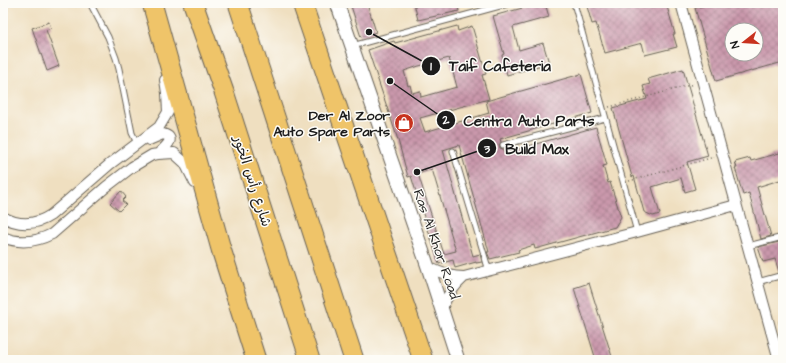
<svg xmlns="http://www.w3.org/2000/svg" width="786" height="363" font-family="'Architects Daughter','Playpen Sans Arabic',sans-serif">
<style>
.building{fill:url(#building-cross-hatch);fill-rule:evenodd}
.lines{fill:none;stroke-linecap:round;stroke-linejoin:round}
.service-casing{stroke:#666055;stroke-width:7}
.minor-casing{stroke:#666055;stroke-width:12}
.tertiary-casing{stroke:#666055;stroke-width:15}
.motorway-casing{stroke:#666055;stroke-width:21}
.path{stroke:#666055;stroke-width:1.5;stroke-dasharray:1 3;stroke-linecap:butt}
.service{stroke:#fff;stroke-width:5}
.minor{stroke:#fff;stroke-width:10}
.tertiary{stroke:#fff;stroke-width:13}
.motorway{stroke:#efc469;stroke-width:19}
.labels{text-anchor:middle;stroke-width:3;stroke-linejoin:round;paint-order:stroke}
.poi-label{font-size:14px;font-weight:bold;fill:#1c1c1c;stroke:#fdfcf7;text-anchor:end}
.street-label{font-size:14px;fill:#1c1c1c;stroke:#fdfcf7}
.leader{fill:none;stroke:#1c1c1c;stroke-width:1.5}
.callout-dot{fill:#1c1c1c;stroke:#fdfcf7;stroke-width:1.5}
.mark-label{font-size:12px;text-anchor:middle;font-weight:bold;fill:#fff}
.callout-label{font-size:15px;text-anchor:middle;font-weight:bold;fill:#1c1c1c;stroke:#fdfcf7;stroke-width:3;stroke-linejoin:round;paint-order:stroke}
</style>
<defs>
<pattern id="building-cross-hatch" width="8" height="8" patternUnits="userSpaceOnUse"><rect width="8" height="8" fill="#ca98ac"/><path d="M0 0l8 8M0 8l8-8" fill="none" stroke="#a37b8b"/></pattern>
</defs>
<rect width="100%" height="100%" fill="#fdfcf7"/>
<filter id="ink" filterUnits="userSpaceOnUse"><feTurbulence type="fractalNoise" baseFrequency=".025" numOctaves="2"/><feDisplacementMap in="SourceGraphic" scale="8" xChannelSelector="R" yChannelSelector="G"/><feConvolveMatrix kernelMatrix="1 2 1 2 8 2 1 2 1" color-interpolation-filters="sRGB"/></filter>
<filter id="wash" filterUnits="userSpaceOnUse"><feTurbulence type="fractalNoise" baseFrequency=".012" numOctaves="4" result="noise"/><feDisplacementMap in="SourceGraphic" scale="16" xChannelSelector="R" yChannelSelector="G"/><feGaussianBlur stdDeviation="0.9" result="paint"/><feColorMatrix in="noise" values="0 0 0 0 0 0 0 0 0 0 0 0 0 0 0 0 0 1.4 0 .05"/><feComposite in="paint" operator="in"/></filter>
<g filter="url(#wash)">
<rect width="100%" height="100%" fill="#efdfc0"/>
<g id="blocks">
<path class="building" d="M 350,3 L 367,3 L 376,32 L 361,37 Z
M 414,3 L 457,3 L 459,11 L 418,20 Z
M 541,3 L 545,3 L 549,17 L 513,27 L 519,50 L 543,43 L 549,63 L 507,75 L 502,55 L 504,54 L 493,16 Z
M 586,3 L 666,3 L 675,34 L 673,34 L 677,47 L 645,55 L 642,43 L 605,53 L 596,23 L 592,24 Z
M 713,3 L 783,3 L 783,62 L 716,81 L 695,8 ZM 732,30 L 756,30 L 756,54 L 732,54 Z
M 49,22 L 51,28 L 46,30 L 59,66 L 47,71 L 32,28 Z
M 457,26 L 458,31 L 472,26 L 486,74 L 482,75 L 489,99 L 420,118 L 425,132 L 489,113 L 486,101 L 581,74 L 592,113 L 500,139 L 501,142 L 499,146 L 500,148 L 503,149 L 504,153 L 596,127 L 607,165 L 603,166 L 608,183 L 610,182 L 621,217 L 615,227 L 535,249 L 534,245 L 518,250 L 519,252 L 490,259 L 487,252 L 489,252 L 459,145 L 443,150 L 473,256 L 480,254 L 482,262 L 476,263 L 476,262 L 455,268 L 453,260 L 439,264 L 411,176 L 408,177 L 398,140 L 368,50 L 394,41 L 395,43 ZM 449,58 L 457,87 L 421,97 L 420,91 L 412,93 L 410,85 L 408,86 L 404,71 L 419,66 ZM 432,169 L 456,251 L 444,254 L 418,174 Z
M 683,69 L 708,156 L 687,162 L 695,189 L 685,192 L 681,178 L 652,187 L 660,214 L 653,216 L 644,212 L 634,176 L 632,177 L 613,108 L 647,99 L 643,86 L 650,84 L 648,79 Z
M 783,152 L 783,179 L 757,187 L 771,236 L 761,239 L 760,235 L 749,193 L 743,195 L 735,168 L 737,168 L 735,162 L 750,158 L 751,161 Z
M 121,191 L 126,197 L 122,201 L 126,204 L 119,211 L 110,203 Z
M 783,241 L 783,271 L 779,272 L 775,259 L 763,262 L 758,247 Z
M 589,283 L 613,360 L 596,360 L 574,288 Z"/>
</g>
</g>
<g filter="url(#ink)">
<use href="#blocks" fill-opacity="0" stroke="#666055" stroke-width="1"/>
<g class="lines">
<g class="service-casing">
<path id="service" d="M 90,3 L 108,37 L 116,58 L 119,69 L 132,133 L 137,143
M 574,3 L 637,232
M 352,46 L 511,3
M 503,145 L 605,118
M 453,151 L 489,271
M 748,246 L 783,237
M 757,282 L 783,275
M 782,322 L 783,322"/>
</g>
<g class="minor-casing">
<path id="minor" d="M 681,3 L 779,360
M 149,140 L 163,134 C 178,138 164,148 158,154
M 3,217 C 19,226 36,225 51,215 L 110,164 L 159,127 L 168,112 L 167,93 L 165,80
M 3,237 C 19,244 36,242 52,234 L 106,187 L 132,167 L 152,155 L 158,154 L 174,153 L 185,163 L 195,183
M 428,267 C 440,273 451,277 464,277 L 637,232 L 736,205
M 442,308 C 447,295 454,286 464,277"/>
</g>
<g class="tertiary-casing">
<path id="tertiary" d="M 337,3 L 428,267 L 458,360"/>
</g>
<g class="motorway-casing">
<path id="motorway" d="M 152,3 L 221,249 L 256,360
M 193,3 L 224,92 L 310,360
M 238,3 L 354,360
M 302,3 L 423,360"/>
</g>
<path class="path" d="M 690,4 L 695,3
M 609,107 L 694,84
M 629,181 L 714,157"/>
<use href="#service" class="service"/>
<use href="#minor" class="minor"/>
<use href="#tertiary" class="tertiary"/>
<use href="#motorway" class="motorway"/>
</g>
</g>
<defs>
<g id="shop-disc" transform="scale(1)"><circle r="9.5" fill="#c8321e" stroke="#fdfcf7"/><path d="M-5-2.5h2.3a2.7 3.5 0 0 1 5.4 0H5L5.5 6h-11ZM-1.5-2.5h3a1.5 2.3 0 0 0-3 0Z" fill="#fff"/></g>
</defs>
<g fill-rule="evenodd">
<use href="#shop-disc" x="404" y="123"/>
</g>
<g class="labels">
<g class="poi-label">
<text x="390" y="120">Der Al Zoor<tspan x="390" dy="16">Auto Spare Parts</tspan></text>
</g>
<g class="street-label">
<text transform="translate(253 181) rotate(72)" y="5">شارع رأس الخور</text>
<text transform="translate(437 244) rotate(71)" y="5">Ras Al Khor Road</text>
</g>
</g>
<path class="leader" d="M369 32L431 66M390 81L446 120M417 172L487 148"/>
<g class="callout-dot">
<circle cx="369" cy="32" r="4"/>
<circle cx="390" cy="81" r="4"/>
<circle cx="417" cy="172" r="4"/>
<circle cx="431" cy="66" r="10"/>
<circle cx="446" cy="120" r="10"/>
<circle cx="487" cy="148" r="10"/>
</g>
<g class="mark-label">
<text x="431" y="70">1</text>
<text x="446" y="124">2</text>
<text x="487" y="153">3</text>
</g>
<g class="callout-label">
<text x="500" y="71">Taif Cafeteria</text>
<text x="529" y="126">Centra Auto Parts</text>
<text x="537" y="154">Build Max</text>
</g>
<rect width="786" height="363" fill="none" stroke="#fdfcf7" stroke-width="16"/>
<g transform="translate(744 42) rotate(253)"><circle r="19" fill="#fdfcf7" stroke="#a3a29f"/>
<path d="M0-3L7 15L0 10L-7 15Z" fill="#c8321e"/>
<text y="-6" font-size="11" font-weight="bold" text-anchor="middle" fill="#1c1c1c">N</text>
</g>
</svg>
